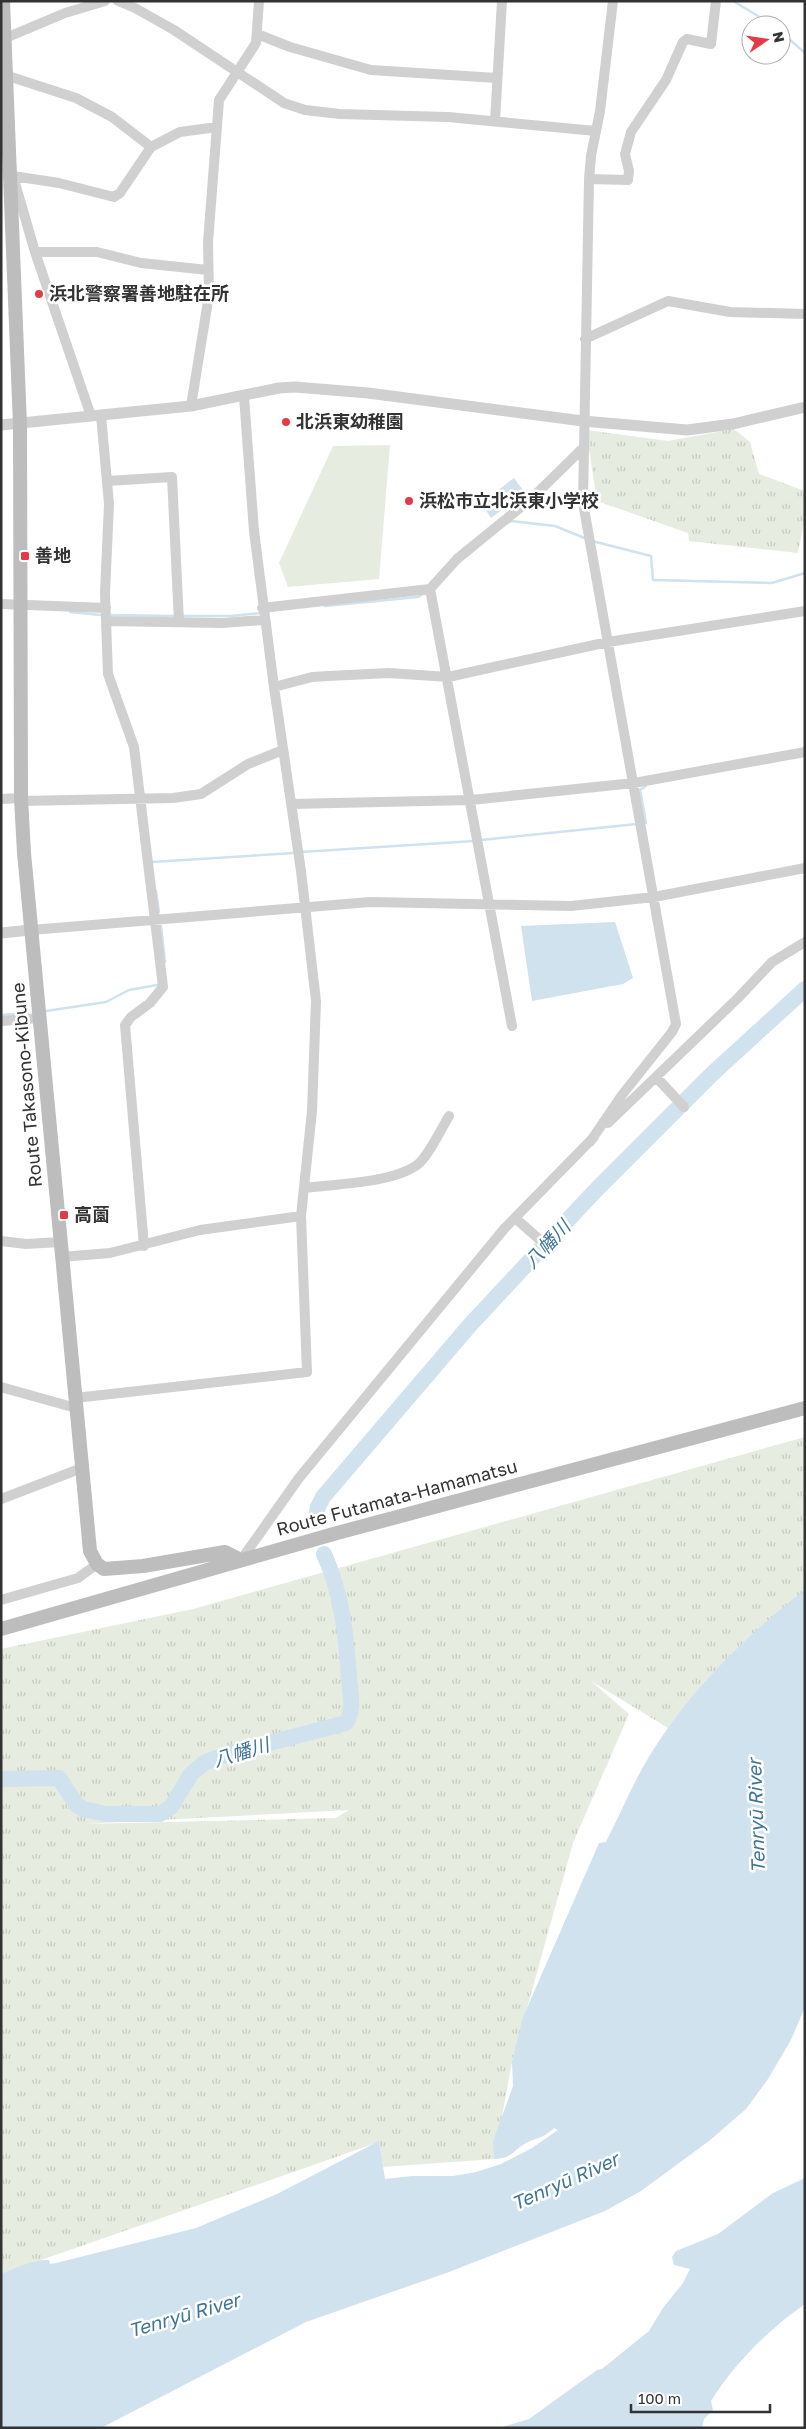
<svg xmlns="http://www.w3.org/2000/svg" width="806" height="2429" font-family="'Golos Text','Noto Sans JP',sans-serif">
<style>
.grass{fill:url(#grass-tufts);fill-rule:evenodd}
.green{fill:#e6ecdf}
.water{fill:#cfe2ee}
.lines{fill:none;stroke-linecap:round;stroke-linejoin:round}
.stream{stroke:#cfe2ee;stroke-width:2.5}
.river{stroke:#cfe2ee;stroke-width:16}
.minor{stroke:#d0d0d0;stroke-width:10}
.tertiary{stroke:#d0d0d0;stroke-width:11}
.secondary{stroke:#bdbdbd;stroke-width:14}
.poi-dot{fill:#e63946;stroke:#fff;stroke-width:2}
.labels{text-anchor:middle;stroke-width:5;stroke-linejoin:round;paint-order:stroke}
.poi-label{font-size:18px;font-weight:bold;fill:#333;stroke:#fff;text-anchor:start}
.street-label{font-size:18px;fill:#333;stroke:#fff}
.water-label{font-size:19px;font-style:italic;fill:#3f7597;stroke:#fff}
</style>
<defs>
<pattern id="grass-tufts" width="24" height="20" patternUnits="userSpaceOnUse" patternTransform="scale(1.25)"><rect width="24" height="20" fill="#e6ecdf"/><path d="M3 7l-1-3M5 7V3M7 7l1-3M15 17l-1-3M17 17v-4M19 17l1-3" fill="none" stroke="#c6cbc0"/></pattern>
</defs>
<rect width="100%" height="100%" fill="#fff"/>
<path class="grass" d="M 734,429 L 750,442 L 759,474 L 805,491 L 805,517 L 798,553 L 689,541 L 688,533 L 597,501 L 586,430 L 668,441 Z
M 805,1437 L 805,1596 L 736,1650 L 668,1728 L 591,1681 L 629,1714 L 573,1843 L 512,2062 L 494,2159 L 383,2167 L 379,2142 L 1,2274 L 1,1649 L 193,1609 ZM 349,1810 L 336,1818 L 83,1824 Z"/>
<path class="green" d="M 390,445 L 379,579 L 288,587 L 279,563 L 333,446 Z"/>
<path class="water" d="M 514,478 L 525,493 L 491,518 L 481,503 Z
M 615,922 L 633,978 L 623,984 L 532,1001 L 521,926 Z
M 805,1590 L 805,2007 L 791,2040 L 768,2079 L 746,2109 L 709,2141 L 641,2191 L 605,2211 L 449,2272 L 306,2322 L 101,2428 L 1,2428 L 1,2274 C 16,2268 33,2259 49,2260 L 50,2264 L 56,2263 L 196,2228 L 277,2194 L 379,2141 L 385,2179 L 412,2176 L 453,2176 L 476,2172 L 501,2164 L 532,2148 L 558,2130 L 554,2128 C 542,2139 538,2137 526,2143 C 512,2151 513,2158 494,2159 L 493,2141 L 513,2086 L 512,2062 L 523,2017 L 599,1843 L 606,1842 C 622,1810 636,1776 655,1747 C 694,1686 748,1634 805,1590 Z
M 805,2178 L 805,2304 C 769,2329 734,2364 711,2401 L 713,2410 L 704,2419 L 702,2428 L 499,2428 L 529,2419 L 597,2370 L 602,2369 L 649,2331 L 663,2308 L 683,2283 L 690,2269 L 674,2265 L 672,2257 L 676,2251 L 718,2234 L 773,2193 Z"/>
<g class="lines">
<path class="stream" d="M 733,1 L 773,25
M 781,32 L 805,53
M 508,523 L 511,521 L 555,526 L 587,539
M 592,541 L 651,556 L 653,580 L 772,583 L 805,573
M 325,606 L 418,597 L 423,594
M 70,612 L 101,615
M 109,615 L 175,616
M 180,616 L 231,616 L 262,613
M 646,786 L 640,790 L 646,823
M 481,840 L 637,824
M 301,852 L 474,841
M 152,863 L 152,862 L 294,853
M 156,891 L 159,912
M 161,926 L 165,962
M 46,1011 L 106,1002 L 129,990 L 157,985
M 1,1015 L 28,1013"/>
<path class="river" d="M 315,1521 L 318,1507 L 323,1497 L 470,1325 L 594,1192 L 713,1073 L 805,989
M 1,1779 L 59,1778 L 76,1804 L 83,1809 L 106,1814 L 160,1814 L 171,1807 L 191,1774 L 204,1763 L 227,1754 L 346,1723 C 355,1708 350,1694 349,1678 C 346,1634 342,1594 324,1554"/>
<path class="minor" d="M 118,1 L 135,8 L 174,30 L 284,103 L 305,110 L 340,114 L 448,117 L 596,131
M 257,34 L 290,47 L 371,70 L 497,78
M 1,40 L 65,13 L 105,1
M 5,75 L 76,98 L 112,117 L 151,147
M 495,121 L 502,1
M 13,176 L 59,183 L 114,197 L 120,193 L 151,147 L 180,132 L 217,127
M 589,179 L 628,180 L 629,171 L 625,154 L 631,132 L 666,80 L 683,42 L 687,39 L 711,44 L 716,1
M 15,183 L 35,252 L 91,416
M 35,252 L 97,252 L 141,263 L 208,270
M 585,339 L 668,301 L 730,312 L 805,314
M 244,397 L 254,531 L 274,687
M 191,406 L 209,295 L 208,242 L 219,100 L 256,43 L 259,1
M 101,415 L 109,504 L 105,593 L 108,674 L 134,747 L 163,987 L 150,1003 L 131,1017 L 125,1025 L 144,1246
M 107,481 L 172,477 L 179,622
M 1,604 L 106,608
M 262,608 L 430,589
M 106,621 L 222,623 L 264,620
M 1,799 L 21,798
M 21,801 L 173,798 L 201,794 L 248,764 L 283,750
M 291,804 L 471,800 L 634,783 L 805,752
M 31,930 L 370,902 L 571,906 L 654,897 L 805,868
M 1,1021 L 39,1018
M 512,1026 L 430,589 L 457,559 L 532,498 L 582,449
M 656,1077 L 684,1107
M 608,1123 L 738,998 L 772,962 L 805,942
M 590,1142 L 622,1095 L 672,1032 L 676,1024 L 583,503 L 589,179 L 591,156 L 600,111 L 613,1
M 304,1188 C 336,1184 392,1183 417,1165 C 428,1157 441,1129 449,1116
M 515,1218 L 548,1247
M 1,1241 L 26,1244 L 60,1242
M 61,1257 L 110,1253 L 200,1230 L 301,1216
M 1,1387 L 76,1408
M 75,1398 L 307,1372 L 301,1216 L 312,1111 L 316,1001 L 301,871 L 274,687 L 312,677 L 328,676 L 389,673 L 448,677 L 608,642 L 805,611
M 1,1499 L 82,1468
M 241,1560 L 299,1478 L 504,1229 L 594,1137
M 1,1600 L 78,1578 L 97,1564"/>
<path class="tertiary" d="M 1,425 L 191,406 L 279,388 L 295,387 L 368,393 L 583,421 L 687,430 L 733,424 L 805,407
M 1,933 L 31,930"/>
<path class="secondary" d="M 3,1 L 20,425 L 21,798 L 24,853 L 90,1551 L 97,1564 L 104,1569 L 143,1566 L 225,1552 L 241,1560
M 1,1629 L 337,1533 L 805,1408"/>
</g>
<g class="poi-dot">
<circle cx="39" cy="294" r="5"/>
<circle cx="286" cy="422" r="5"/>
<circle cx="409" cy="501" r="5"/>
<rect x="20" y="551" width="10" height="10" rx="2.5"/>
<rect x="59" y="1210" width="10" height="10" rx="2.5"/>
</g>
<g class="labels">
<g class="poi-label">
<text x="49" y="300">浜北警察署善地駐在所</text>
<text x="296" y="428">北浜東幼稚園</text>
<text x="419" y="507">浜松市立北浜東小学校</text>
<text x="35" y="562">善地</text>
<text x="74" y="1221">高薗</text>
</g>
<g class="street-label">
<text transform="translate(27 1085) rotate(-95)" y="6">Route Takasono-Kibune</text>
<text transform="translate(397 1498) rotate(-15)" y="6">Route Futamata-Hamamatsu</text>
</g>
<g class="water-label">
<text transform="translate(547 1244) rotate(-47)" y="7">八幡川</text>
<text transform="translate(241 1752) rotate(-17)" y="7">八幡川</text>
<text transform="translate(756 1816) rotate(-92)" y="7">Tenryū River</text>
<text transform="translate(565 2181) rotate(-24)" y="7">Tenryū River</text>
<text transform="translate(184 2315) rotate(-16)" y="7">Tenryū River</text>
</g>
</g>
<rect width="806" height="2429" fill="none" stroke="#333333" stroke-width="5"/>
<g transform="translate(766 40) rotate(77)"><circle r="24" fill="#ffffff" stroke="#adadad"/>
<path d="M0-4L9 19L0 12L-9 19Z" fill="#e63946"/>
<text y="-8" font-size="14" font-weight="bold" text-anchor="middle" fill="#333333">N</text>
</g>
<path d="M631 2404v8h139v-8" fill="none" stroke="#333333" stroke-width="2.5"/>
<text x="638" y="2404" font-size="15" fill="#333333" stroke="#ffffff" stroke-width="4" paint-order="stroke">100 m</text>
</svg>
